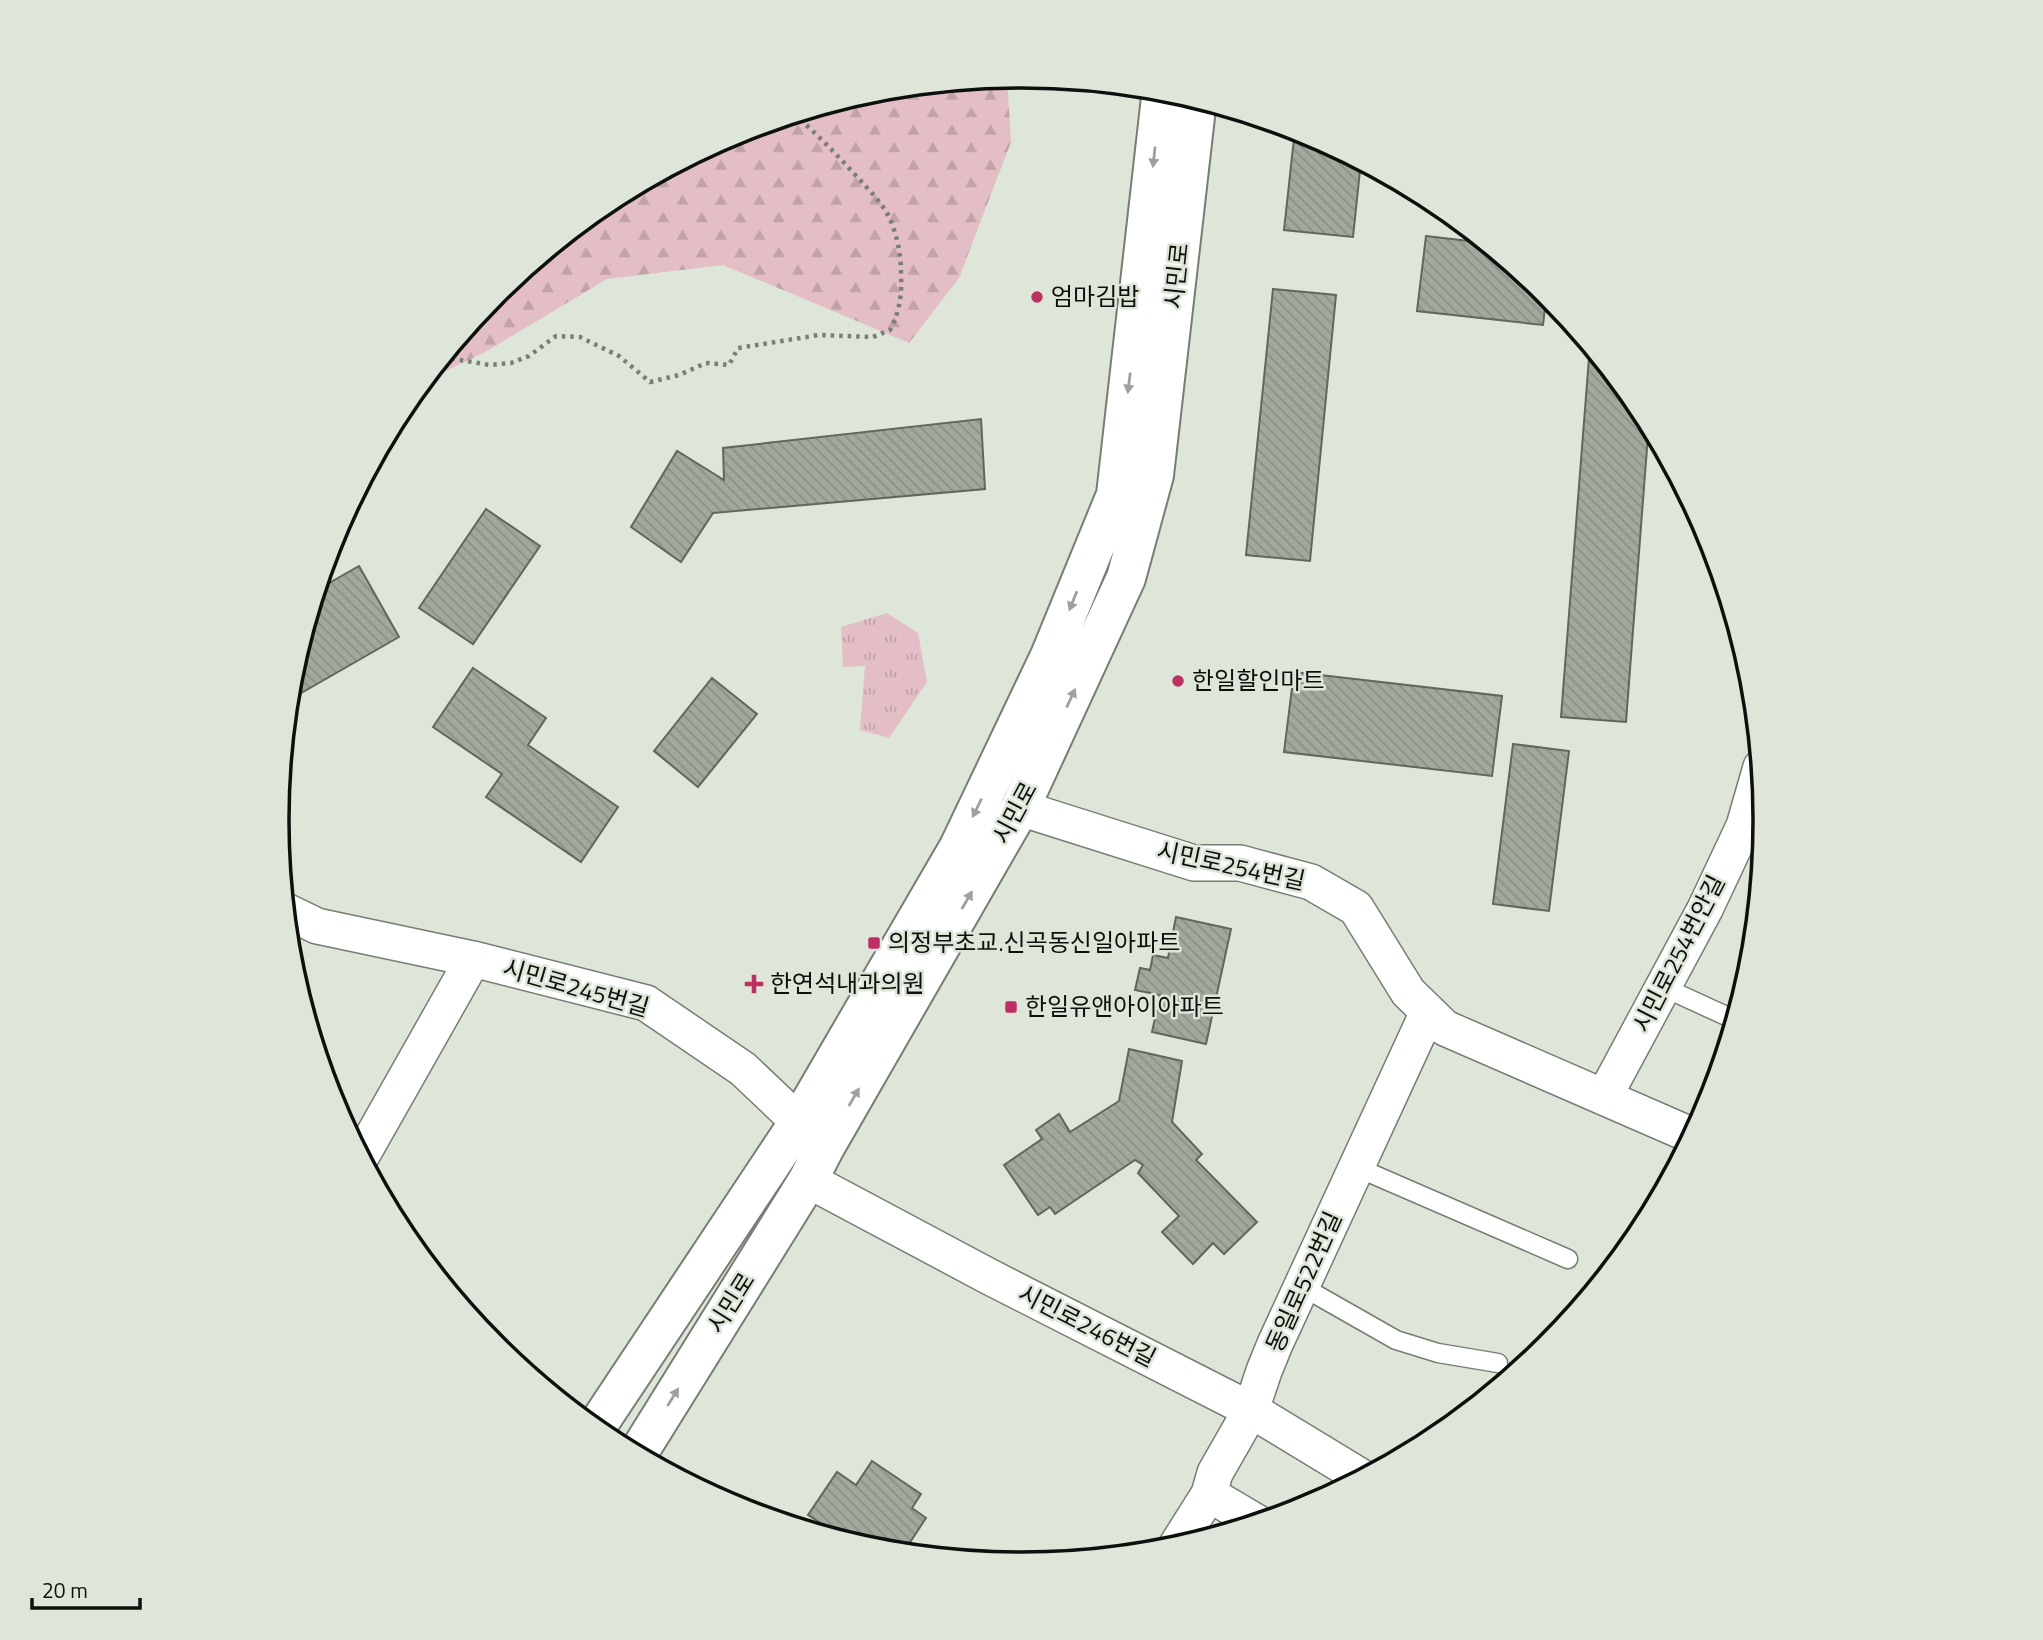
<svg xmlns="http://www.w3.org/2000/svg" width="2043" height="1640" font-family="'Titillium Web','Noto Sans KR',sans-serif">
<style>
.forest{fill:url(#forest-firs)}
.park{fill:url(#park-tufts)}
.building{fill:url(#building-back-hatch);stroke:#60675c;stroke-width:2}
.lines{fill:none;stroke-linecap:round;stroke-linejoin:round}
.lane-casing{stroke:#767d72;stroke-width:21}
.street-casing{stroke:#767d72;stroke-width:38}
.secondary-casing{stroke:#767d72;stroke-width:42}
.path{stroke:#797f77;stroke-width:4.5;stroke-dasharray:3.5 5;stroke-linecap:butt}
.lane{stroke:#fff;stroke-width:18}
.street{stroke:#fff;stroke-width:35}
.secondary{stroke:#fff;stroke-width:38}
.oneway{fill:#9e9f9e}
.poi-dot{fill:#bd3063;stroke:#dde6d9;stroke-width:2.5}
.labels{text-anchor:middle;stroke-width:5;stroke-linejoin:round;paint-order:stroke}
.street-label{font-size:24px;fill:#0d100c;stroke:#dde6d9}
.poi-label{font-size:24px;fill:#0d100c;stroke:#dde6d9;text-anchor:start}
.rim{fill:none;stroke:#0d100c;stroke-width:3.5}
</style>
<defs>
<pattern id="forest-firs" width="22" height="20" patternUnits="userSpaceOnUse" patternTransform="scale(1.75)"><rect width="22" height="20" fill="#e3bec6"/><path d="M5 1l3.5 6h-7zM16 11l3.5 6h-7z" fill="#c2a2a9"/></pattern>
<pattern id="park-tufts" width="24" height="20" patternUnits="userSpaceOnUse" patternTransform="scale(1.75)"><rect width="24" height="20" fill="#e3bec6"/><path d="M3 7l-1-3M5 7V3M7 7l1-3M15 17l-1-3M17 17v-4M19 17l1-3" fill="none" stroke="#c2a2a9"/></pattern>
<pattern id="building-back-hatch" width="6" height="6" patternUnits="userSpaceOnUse" patternTransform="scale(1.75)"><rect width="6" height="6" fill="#a1a99d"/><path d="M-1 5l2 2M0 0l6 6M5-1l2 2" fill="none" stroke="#899086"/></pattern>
</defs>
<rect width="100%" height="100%" fill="#dde6d9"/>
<path class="forest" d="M 1007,77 L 1011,142 L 959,278 L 909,343 L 723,265 L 607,279 L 485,352 L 421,383 L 495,293 L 608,201 L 737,132 L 877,89 Z"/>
<path class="park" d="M 887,613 L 918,633 L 927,682 L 889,738 L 860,730 L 865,666 L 843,667 L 841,627 Z"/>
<path class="building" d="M 1295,129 L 1307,132 L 1361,161 L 1353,237 L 1284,230 Z
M 1426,236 L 1486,243 L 1547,292 L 1543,325 L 1417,311 Z
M 1273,289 L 1336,295 L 1310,561 L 1246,555 Z
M 1590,345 L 1641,407 L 1649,422 L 1626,722 L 1561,717 Z
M 981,419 L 985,489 L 713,513 L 681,562 L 631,527 L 677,451 L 724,480 L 723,448 Z
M 486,509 L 540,546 L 473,644 L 419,608 Z
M 359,566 L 399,637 L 289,700 L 291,674 L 317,590 Z
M 473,668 L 546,718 L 528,745 L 618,807 L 581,862 L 486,797 L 502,774 L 433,727 Z
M 1294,672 L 1502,696 L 1492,776 L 1284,752 Z
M 712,678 L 757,714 L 698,787 L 654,751 Z
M 1513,744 L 1569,751 L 1549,911 L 1493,904 Z
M 1176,917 L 1231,929 L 1206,1044 L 1152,1032 L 1160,995 L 1135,990 L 1140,968 L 1150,970 L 1153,955 L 1168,958 Z
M 1129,1049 L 1182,1061 L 1172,1122 L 1202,1154 L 1196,1160 L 1257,1222 L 1224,1254 L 1213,1243 L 1193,1264 L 1162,1232 L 1179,1216 L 1138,1173 L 1143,1165 L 1135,1160 L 1055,1214 L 1050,1207 L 1038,1215 L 1004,1165 L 1042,1139 L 1036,1130 L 1059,1114 L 1070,1132 L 1119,1101 Z
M 872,1461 L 921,1494 L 912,1508 L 926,1518 L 903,1553 L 876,1550 L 826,1535 L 830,1529 L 808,1515 L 837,1472 L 856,1485 Z"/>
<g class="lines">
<g class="lane-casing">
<path id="lane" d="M 1663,987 L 1735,1020
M 1356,1167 L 1568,1259
M 1301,1286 L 1396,1340 L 1438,1353 L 1498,1363"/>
</g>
<g class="street-casing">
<path id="street" d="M 1020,808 L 1194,863 L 1240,863 L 1311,882 L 1356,908 L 1408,992 L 1445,1028 L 1693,1136
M 286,911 L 317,926 L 473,959 L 646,1003 L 743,1069 L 820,1142
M 1604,1097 L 1705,909 L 1744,826 L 1761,767
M 361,1157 L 473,959
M 808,1180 L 988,1276 L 1251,1410 L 1363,1478
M 1209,1494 L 1258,1523
M 1175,1548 L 1209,1494 L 1215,1473 L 1251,1410 L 1264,1371 L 1275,1344 L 1428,1012"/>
</g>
<g class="secondary-casing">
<path id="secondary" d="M 595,1429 L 799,1122 L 959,847 L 1050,656 L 1116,495 L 1162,89
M 637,1455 L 808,1180 L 825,1147 L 1020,808 L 1126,578 L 1154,475 L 1197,99"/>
</g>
<path class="path" d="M 443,357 L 490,365 L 511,363 L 529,356 L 556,336 L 580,337 L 619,356 L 650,382 L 679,375 L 706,363 L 729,365 L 738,348 L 819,335 L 873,337 L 890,330 C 900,311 902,294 901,272 C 901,255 897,235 890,219 C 883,204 871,192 860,180 C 839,157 818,135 794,114"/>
<use href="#lane" class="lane"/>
<use href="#street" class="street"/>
<use href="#secondary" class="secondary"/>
</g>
<defs><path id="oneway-solid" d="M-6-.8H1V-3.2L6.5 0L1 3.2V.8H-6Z" transform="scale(1.75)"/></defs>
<g class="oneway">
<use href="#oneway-solid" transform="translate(1154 157) rotate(96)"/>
<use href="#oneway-solid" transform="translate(1129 383) rotate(97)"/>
<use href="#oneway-solid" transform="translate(1073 601) rotate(112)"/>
<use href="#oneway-solid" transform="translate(1071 698) rotate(-65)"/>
<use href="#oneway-solid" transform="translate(977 808) rotate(116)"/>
<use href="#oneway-solid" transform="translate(967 900) rotate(-60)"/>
<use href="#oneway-solid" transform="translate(854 1097) rotate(-60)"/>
<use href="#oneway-solid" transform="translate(673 1397) rotate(-58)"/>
</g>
<g class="poi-dot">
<circle cx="1037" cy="297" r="7"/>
<circle cx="1178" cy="681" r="7"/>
<rect x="867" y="936" width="14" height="14" rx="3.5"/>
<path d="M750.5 973.5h7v7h7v7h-7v7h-7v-7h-7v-7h7z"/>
<rect x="1004" y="1000" width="14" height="14" rx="3.5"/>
</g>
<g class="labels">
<g class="street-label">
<text transform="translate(1177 276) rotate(-84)" y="8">시민로</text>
<text transform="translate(1015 813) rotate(-62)" y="8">시민로</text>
<text transform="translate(1231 866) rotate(12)" y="8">시민로254번길</text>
<text transform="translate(1679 954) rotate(-63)" y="8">시민로254번안길</text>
<text transform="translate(576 988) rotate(16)" y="8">시민로245번길</text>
<text transform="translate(1304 1282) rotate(-66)" y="8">동일로522번길</text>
<text transform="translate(731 1303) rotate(-58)" y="8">시민로</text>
<text transform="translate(1087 1326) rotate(27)" y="8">시민로246번길</text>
</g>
<g class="poi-label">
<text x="1051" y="305">엄마김밥</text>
<text x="1192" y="689">한일할인마트</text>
<text x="888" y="951">의정부초교.신곡동신일아파트</text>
<text x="770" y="992">한연석내과의원</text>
<text x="1025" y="1015">한일유앤아이아파트</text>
</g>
</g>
<path d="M0 0H2043V1640H0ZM289 820a732 732 0 1 1 1464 0a732 732 0 1 1-1464 0Z" fill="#dde6d9" fill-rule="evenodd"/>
<path class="rim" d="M289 820a732 732 0 1 1 1464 0a732 732 0 1 1-1464 0Z"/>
<path d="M32 1598v10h108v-10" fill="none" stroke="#0d100c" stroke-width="3.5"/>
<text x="42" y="1598" font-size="21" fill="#0d100c" stroke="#dde6d9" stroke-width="5" paint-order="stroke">20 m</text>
</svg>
